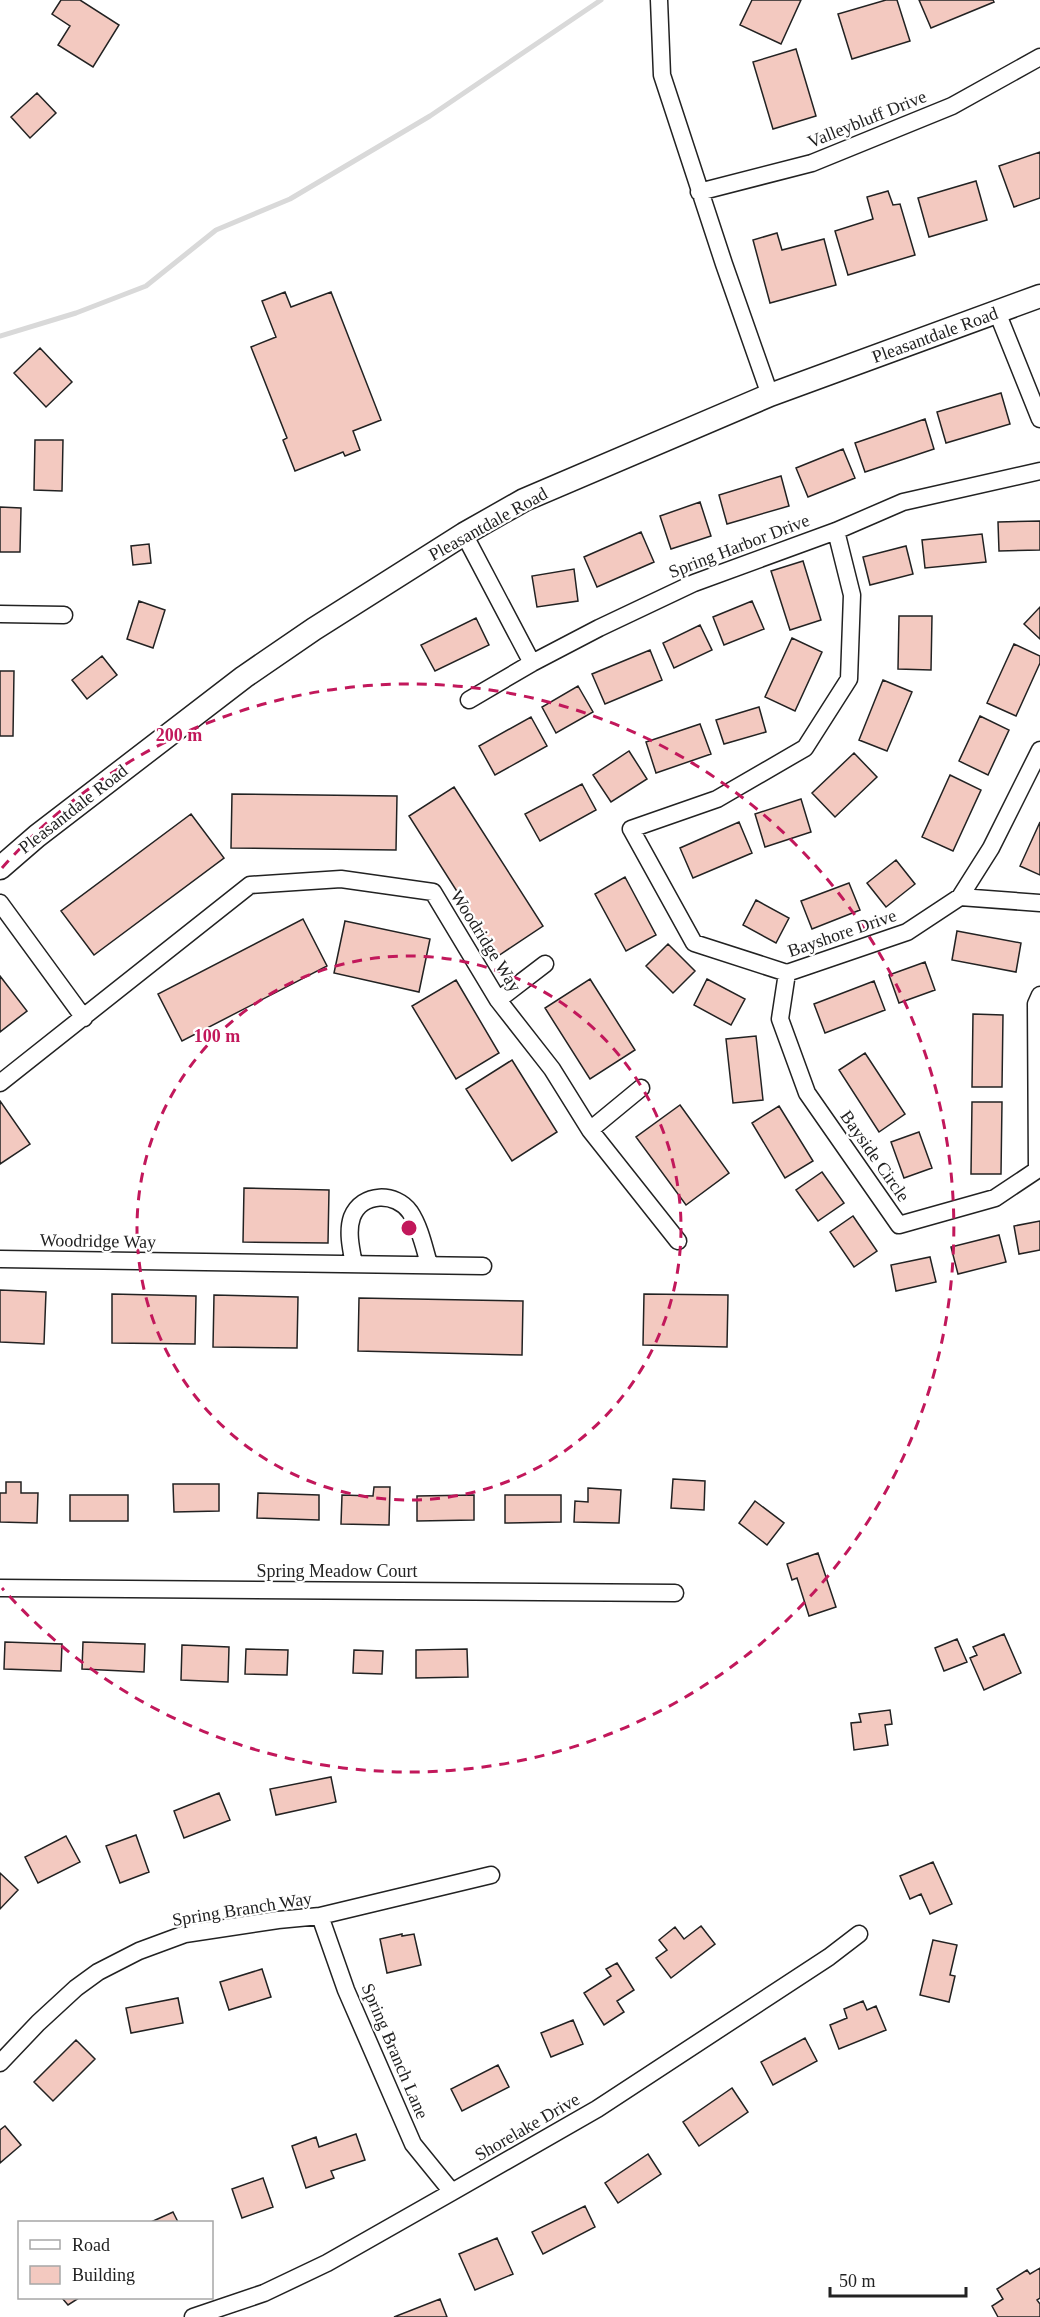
<svg xmlns="http://www.w3.org/2000/svg" width="1040" height="2317" font-family="Georgia,serif">
<style>
.lines{fill:none;stroke-linecap:round;stroke-linejoin:round}
.stream{stroke:#d9d9d9;stroke-width:5}
.building{fill:#f3c9c0;stroke:#222;stroke-width:1.5}
.street-casing{stroke:#222;stroke-width:19}
.secondary-casing{stroke:#222;stroke-width:25}
.street{stroke:#fff;stroke-width:16}
.secondary{stroke:#fff;stroke-width:22}
.ring{fill:none;stroke:#c2185b;stroke-width:3;stroke-dasharray:10 8}
.labels{text-anchor:middle;stroke-width:4.5;stroke-linejoin:round;paint-order:stroke}
.street-label{font-size:18px;fill:#222;stroke:#fff}
.centre{fill:#c2185b;stroke:#fff;stroke-width:3}
.ring-label{font-size:18px;text-anchor:middle;font-weight:bold;fill:#c2185b;stroke:#fff;stroke-width:4.5;stroke-linejoin:round;paint-order:stroke}
</style>
<rect width="100%" height="100%" fill="#fff"/>
<g class="lines">
<path class="stream" d="M 0,336 L 76,313 L 146,286 L 216,230 L 290,199 L 430,116 L 601,0"/>
</g>
<path class="building" d="M 61,0 L 80,0 L 119,25 L 93,67 L 58,45 L 70,26 L 52,14 Z
M 752,0 L 801,0 L 781,44 L 740,25 Z
M 886,0 L 897,0 L 910,41 L 852,59 L 838,14 Z
M 919,0 L 993,0 L 994,2 L 931,28 Z
M 796,49 L 816,116 L 773,129 L 753,62 Z
M 37,93 L 56,113 L 30,138 L 11,117 Z
M 1040,152 L 1040,198 L 1014,207 L 999,166 Z
M 976,181 L 987,220 L 929,237 L 918,198 Z
M 888,191 L 893,205 L 900,204 L 915,255 L 848,275 L 835,231 L 873,219 L 867,197 Z
M 777,233 L 782,250 L 824,239 L 836,285 L 770,303 L 753,240 Z
M 285,292 L 291,307 L 331,292 L 381,420 L 353,431 L 360,450 L 345,456 L 343,452 L 295,471 L 283,440 L 287,438 L 251,347 L 276,337 L 262,301 Z
M 40,348 L 72,382 L 46,407 L 14,373 Z
M 1001,393 L 1010,424 L 946,443 L 937,412 Z
M 925,419 L 934,449 L 865,472 L 855,443 Z
M 35,440 L 63,440 L 62,491 L 34,490 Z
M 843,449 L 855,478 L 808,497 L 796,468 Z
M 781,476 L 789,506 L 727,524 L 719,495 Z
M 700,502 L 711,536 L 671,549 L 660,516 Z
M 0,507 L 21,508 L 20,552 L 0,552 Z
M 1040,521 L 1040,550 L 999,551 L 998,522 Z
M 641,532 L 654,562 L 597,587 L 584,557 Z
M 982,534 L 986,562 L 925,568 L 922,540 Z
M 149,544 L 151,563 L 133,565 L 131,546 Z
M 906,546 L 913,574 L 870,585 L 863,557 Z
M 803,561 L 821,620 L 790,630 L 771,571 Z
M 574,569 L 578,601 L 537,607 L 532,576 Z
M 139,601 L 165,610 L 153,648 L 127,639 Z
M 752,601 L 764,629 L 724,645 L 713,617 Z
M 1040,607 L 1040,639 L 1024,624 Z
M 899,616 L 932,616 L 931,670 L 898,669 Z
M 476,618 L 489,645 L 435,671 L 421,645 Z
M 700,625 L 712,650 L 674,668 L 663,643 Z
M 792,638 L 822,652 L 795,711 L 765,697 Z
M 1014,644 L 1040,656 L 1040,663 L 1016,716 L 987,703 Z
M 650,650 L 662,680 L 605,704 L 592,674 Z
M 102,656 L 117,675 L 87,699 L 72,680 Z
M 0,671 L 14,671 L 13,736 L 0,736 Z
M 883,680 L 912,692 L 887,751 L 859,740 Z
M 578,686 L 593,712 L 556,733 L 542,707 Z
M 759,707 L 766,732 L 724,744 L 716,720 Z
M 980,716 L 1009,730 L 988,775 L 959,761 Z
M 531,717 L 547,746 L 495,775 L 479,746 Z
M 700,724 L 711,754 L 656,773 L 646,742 Z
M 629,751 L 647,779 L 611,802 L 593,775 Z
M 854,753 L 877,777 L 835,817 L 812,793 Z
M 950,775 L 981,790 L 953,851 L 922,837 Z
M 582,784 L 596,810 L 540,841 L 525,814 Z
M 454,787 L 543,926 L 498,956 L 409,816 Z
M 232,794 L 397,796 L 396,850 L 231,848 Z
M 801,799 L 811,832 L 765,847 L 755,814 Z
M 191,814 L 224,858 L 94,955 L 61,911 Z
M 739,822 L 752,853 L 693,878 L 680,848 Z
M 1040,822 L 1040,875 L 1020,866 Z
M 896,860 L 915,884 L 886,907 L 867,883 Z
M 625,877 L 656,935 L 626,951 L 595,894 Z
M 849,883 L 860,910 L 812,929 L 801,901 Z
M 756,900 L 789,918 L 776,943 L 743,925 Z
M 303,919 L 327,966 L 182,1041 L 158,994 Z
M 345,921 L 430,939 L 419,992 L 334,973 Z
M 957,931 L 1021,943 L 1016,972 L 952,960 Z
M 668,944 L 695,971 L 673,993 L 646,966 Z
M 925,962 L 935,990 L 899,1003 L 889,975 Z
M 0,976 L 27,1011 L 0,1032 Z
M 590,979 L 635,1050 L 590,1079 L 545,1008 Z
M 707,979 L 745,999 L 731,1025 L 694,1005 Z
M 456,980 L 499,1053 L 456,1079 L 412,1006 Z
M 874,981 L 885,1010 L 825,1033 L 814,1004 Z
M 973,1014 L 1003,1015 L 1002,1087 L 972,1087 Z
M 756,1036 L 763,1100 L 733,1103 L 726,1039 Z
M 865,1053 L 905,1114 L 879,1132 L 839,1070 Z
M 512,1060 L 557,1132 L 512,1161 L 466,1089 Z
M 0,1101 L 30,1144 L 0,1164 Z
M 972,1102 L 1002,1102 L 1001,1174 L 971,1174 Z
M 680,1105 L 729,1173 L 686,1205 L 636,1137 Z
M 779,1106 L 813,1161 L 785,1178 L 752,1123 Z
M 919,1132 L 932,1168 L 904,1178 L 891,1142 Z
M 822,1172 L 844,1203 L 818,1221 L 796,1190 Z
M 244,1188 L 329,1190 L 328,1243 L 243,1242 Z
M 853,1216 L 877,1251 L 854,1267 L 830,1232 Z
M 1040,1221 L 1040,1250 L 1019,1254 L 1014,1226 Z
M 999,1235 L 1006,1262 L 958,1274 L 951,1247 Z
M 930,1257 L 936,1282 L 896,1291 L 891,1265 Z
M 0,1290 L 46,1292 L 44,1344 L 0,1342 Z
M 112,1294 L 196,1296 L 195,1344 L 112,1343 Z
M 644,1294 L 728,1295 L 727,1347 L 643,1345 Z
M 214,1295 L 298,1297 L 297,1348 L 213,1347 Z
M 359,1298 L 523,1301 L 522,1355 L 358,1351 Z
M 673,1479 L 705,1481 L 704,1510 L 671,1508 Z
M 6,1482 L 21,1482 L 21,1493 L 38,1493 L 37,1523 L 0,1522 L 0,1493 L 6,1493 Z
M 173,1484 L 219,1484 L 219,1511 L 174,1512 Z
M 374,1487 L 390,1487 L 389,1525 L 341,1524 L 342,1495 L 373,1496 Z
M 588,1488 L 621,1490 L 619,1523 L 574,1522 L 575,1501 L 588,1502 Z
M 258,1493 L 319,1495 L 319,1520 L 257,1518 Z
M 70,1495 L 128,1495 L 128,1521 L 70,1521 Z
M 474,1495 L 474,1520 L 417,1521 L 417,1496 Z
M 505,1495 L 561,1495 L 561,1522 L 505,1523 Z
M 755,1501 L 784,1523 L 767,1545 L 739,1523 Z
M 818,1553 L 836,1607 L 809,1616 L 797,1578 L 792,1580 L 787,1564 Z
M 1004,1634 L 1021,1673 L 984,1690 L 970,1658 L 977,1655 L 973,1647 Z
M 957,1639 L 967,1662 L 944,1671 L 935,1648 Z
M 5,1642 L 62,1644 L 61,1671 L 4,1669 Z
M 83,1642 L 145,1644 L 144,1672 L 82,1669 Z
M 182,1645 L 229,1647 L 228,1682 L 181,1680 Z
M 246,1649 L 288,1650 L 287,1675 L 245,1674 Z
M 467,1649 L 468,1677 L 416,1678 L 416,1650 Z
M 354,1650 L 383,1651 L 382,1674 L 353,1673 Z
M 890,1710 L 892,1724 L 885,1725 L 888,1745 L 854,1750 L 851,1723 L 861,1722 L 859,1714 Z
M 331,1777 L 336,1802 L 276,1815 L 270,1789 Z
M 219,1793 L 230,1820 L 184,1838 L 174,1811 Z
M 136,1835 L 149,1872 L 120,1883 L 106,1846 Z
M 66,1836 L 80,1862 L 38,1883 L 25,1857 Z
M 933,1862 L 952,1904 L 930,1914 L 921,1894 L 910,1899 L 900,1876 Z
M 0,1873 L 18,1890 L 0,1909 Z
M 701,1926 L 715,1944 L 671,1978 L 656,1958 L 667,1950 L 659,1940 L 675,1927 L 684,1939 Z
M 402,1934 L 402,1936 L 414,1934 L 421,1965 L 387,1973 L 380,1939 Z
M 933,1940 L 957,1945 L 950,1975 L 955,1976 L 949,2002 L 920,1995 Z
M 617,1963 L 634,1990 L 617,2001 L 624,2012 L 604,2025 L 584,1993 L 611,1976 L 606,1969 Z
M 262,1969 L 271,1997 L 229,2010 L 220,1982 Z
M 178,1998 L 183,2023 L 131,2033 L 126,2008 Z
M 863,2001 L 867,2010 L 876,2006 L 886,2030 L 839,2049 L 830,2025 L 847,2018 L 844,2009 Z
M 573,2020 L 583,2044 L 551,2057 L 541,2033 Z
M 805,2038 L 817,2061 L 773,2085 L 761,2062 Z
M 76,2040 L 95,2059 L 53,2101 L 34,2082 Z
M 498,2065 L 509,2087 L 462,2111 L 451,2089 Z
M 732,2088 L 748,2112 L 699,2146 L 683,2122 Z
M 5,2126 L 21,2145 L 0,2163 L 0,2130 Z
M 356,2134 L 365,2160 L 331,2171 L 334,2178 L 306,2188 L 292,2146 L 316,2137 L 319,2147 Z
M 648,2154 L 661,2174 L 618,2203 L 605,2183 Z
M 263,2178 L 273,2207 L 242,2218 L 232,2189 Z
M 585,2206 L 595,2227 L 543,2254 L 532,2232 Z
M 173,2212 L 178,2222 L 151,2222 Z
M 497,2238 L 513,2274 L 475,2290 L 459,2254 Z
M 1040,2268 L 1040,2298 L 1037,2300 L 1040,2304 L 1040,2317 L 998,2317 L 992,2306 L 1003,2299 L 997,2289 L 1027,2270 L 1030,2274 Z
M 62,2298 L 79,2298 L 68,2305 Z
M 440,2299 L 447,2317 L 394,2317 Z"/>
<g class="lines">
<g class="street-casing">
<path id="street" d="M 659,0 L 662,75 L 724,264 L 770,395
M 699,192 L 812,163 L 952,106 L 1040,57
M 997,312 L 1040,419
M 836,531 L 852,595 L 849,679 L 805,748 L 717,799 L 631,829 L 694,943 L 787,973 L 907,932 L 960,897 L 991,848 L 1040,750
M 464,534 L 532,663
M 0,614 L 64,615
M 469,700 L 532,663 L 599,628 L 694,583 L 836,531 L 903,502 L 1040,471
M 960,897 L 1040,903
M 0,903 L 84,1018
M 787,973 L 780,1019 L 807,1093 L 899,1225 L 995,1198 L 1037,1170 L 1036,1004 L 1040,995
M 498,1000 L 545,964
M 0,1083 L 250,885 L 341,879 L 433,892 L 498,1000 L 552,1069 L 590,1130 L 678,1241
M 590,1130 L 641,1088
M 0,1259 L 483,1266
M 354,1264 C 351,1249 347,1231 352,1217 C 362,1192 396,1192 410,1212 C 420,1227 424,1247 429,1264
M 0,1588 L 675,1593
M 320,1916 L 346,1990 L 413,2144 L 452,2192
M 0,2063 L 38,2023 L 76,1988 L 98,1972 L 139,1951 L 185,1934 L 278,1920 L 320,1916 L 491,1875
M 193,2317 L 264,2293 L 327,2263 L 452,2192 L 597,2109 L 829,1957 L 859,1934"/>
</g>
<g class="secondary-casing">
<path id="secondary" d="M 0,868 L 37,836 L 244,677 L 314,629 L 464,534 L 524,500 L 770,395 L 1040,296"/>
</g>
<use href="#street" class="street"/>
<use href="#secondary" class="secondary"/>
</g>
<g class="ring">
<circle cx="409" cy="1228" r="272"/>
<path d="M2 868A544 544 0 1 1 2 1588"/>
</g>
<g class="labels">
<g class="street-label">
<text transform="translate(867 119) rotate(-22)" y="6">Valleybluff Drive</text>
<text transform="translate(935 335) rotate(-20)" y="6">Pleasantdale Road</text>
<text transform="translate(488 524) rotate(-29)" y="6">Pleasantdale Road</text>
<text transform="translate(739 546) rotate(-21)" y="6">Spring Harbor Drive</text>
<text transform="translate(73 809) rotate(-38)" y="6">Pleasantdale Road</text>
<text transform="translate(842 933) rotate(-19)" y="6">Bayshore Drive</text>
<text transform="translate(486 941) rotate(58)" y="6">Woodridge Way</text>
<text transform="translate(875 1156) rotate(55)" y="6">Bayside Circle</text>
<text transform="translate(98 1241) rotate(1)" y="6">Woodridge Way</text>
<text x="337" y="1577">Spring Meadow Court</text>
<text transform="translate(242 1909) rotate(-9)" y="6">Spring Branch Way</text>
<text transform="translate(395 2051) rotate(67)" y="6">Spring Branch Lane</text>
<text transform="translate(527 2127) rotate(-30)" y="6">Shorelake Drive</text>
</g>
</g>
<circle cx="409" cy="1228" r="9" class="centre"/>
<g class="ring-label">
<text x="179" y="741">200 m</text>
<text x="217" y="1042">100 m</text>
</g>
<rect x="18" y="2221" width="195" height="78" fill="#ffffff" stroke="#a7a7a7" stroke-width="1.5"/>
<rect x="30" y="2240" width="30" height="9" fill="#ffffff" stroke="#a7a7a7" stroke-width="1.5"/>
<text x="72" y="2251" font-size="18" fill="#222222">Road</text>
<rect x="30" y="2266" width="30" height="18" fill="#f3c9c0" stroke="#a7a7a7" stroke-width="1.5"/>
<text x="72" y="2281" font-size="18" fill="#222222">Building</text>
<path d="M830 2287v9h136v-9" fill="none" stroke="#222222" stroke-width="3"/>
<text x="839" y="2287" font-size="18" fill="#222222" stroke="#ffffff" stroke-width="4.5" paint-order="stroke">50 m</text>
</svg>
